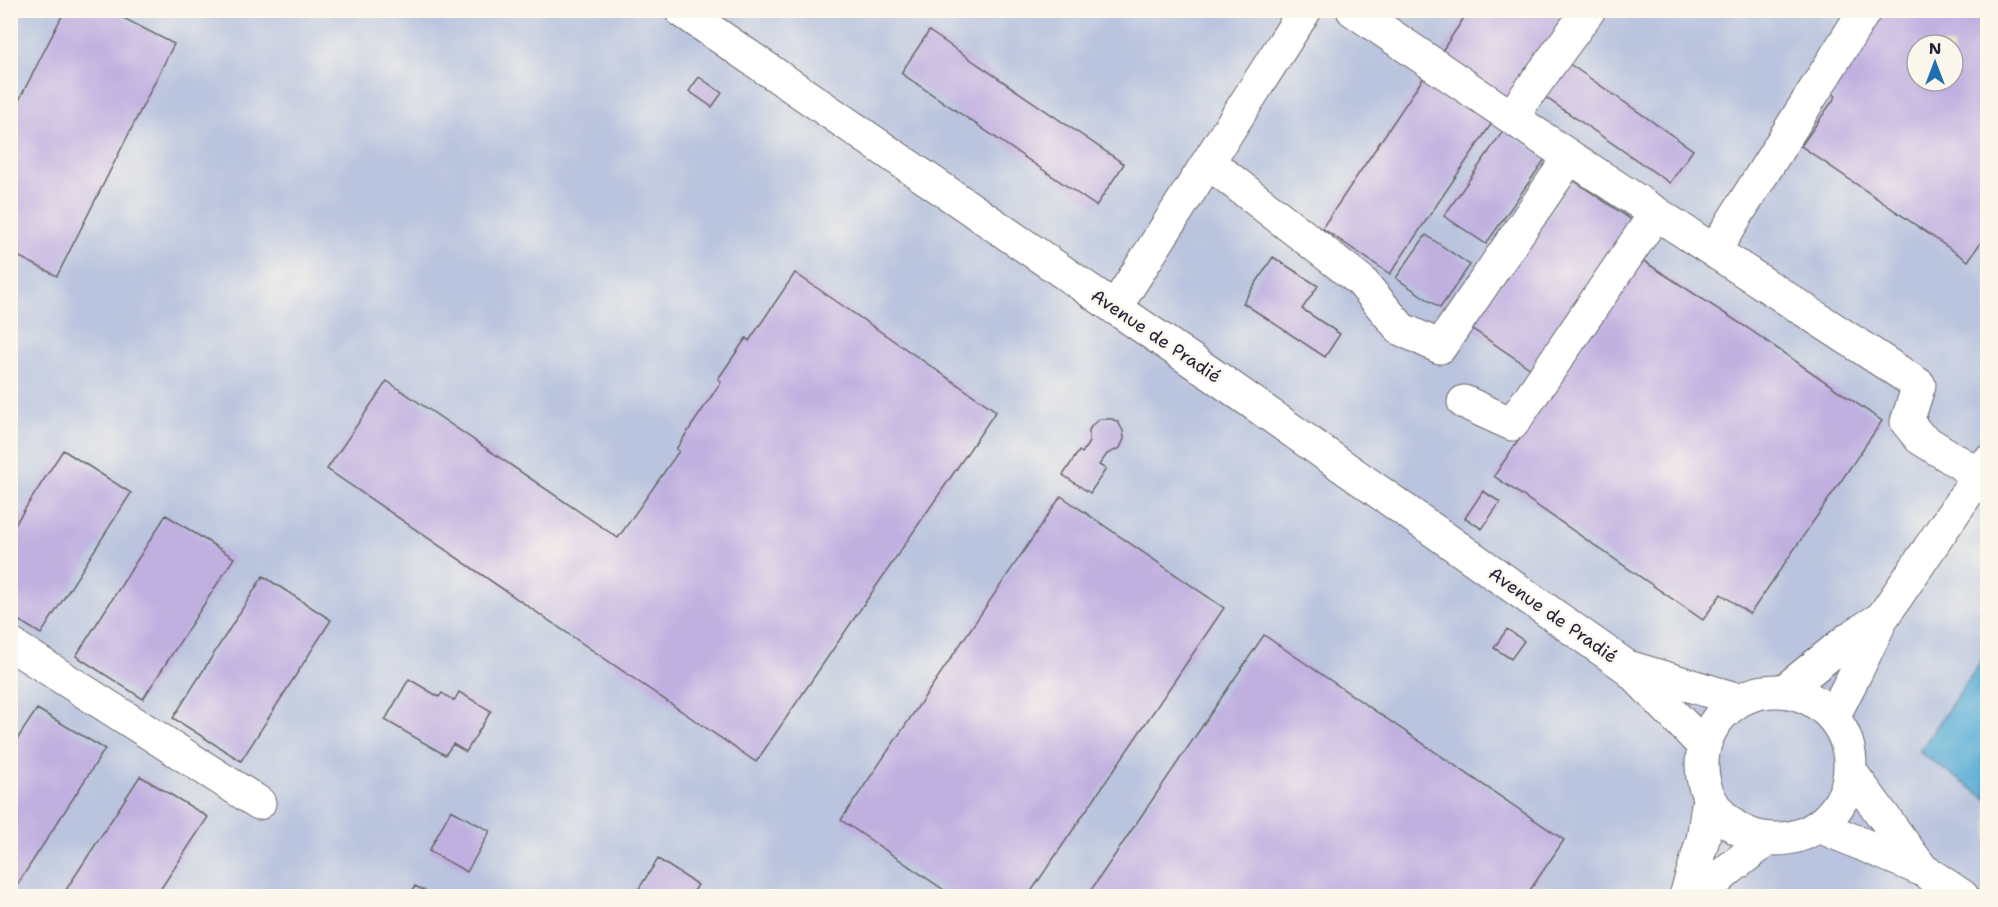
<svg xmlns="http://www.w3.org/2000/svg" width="1998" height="907" font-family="'Shantell Sans',sans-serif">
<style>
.industrial{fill:#bac4de;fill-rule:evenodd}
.water{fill:#5aadd5;stroke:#3e6888;stroke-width:1.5}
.building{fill:#c0b0e0;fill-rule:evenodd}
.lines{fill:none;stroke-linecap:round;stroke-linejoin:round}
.minor-casing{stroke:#68656a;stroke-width:35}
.minor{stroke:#fff;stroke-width:33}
.labels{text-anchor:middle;stroke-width:5;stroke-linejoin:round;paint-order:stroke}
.street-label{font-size:18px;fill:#22223b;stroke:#fbf7ec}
</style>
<rect width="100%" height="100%" fill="#fbf7ec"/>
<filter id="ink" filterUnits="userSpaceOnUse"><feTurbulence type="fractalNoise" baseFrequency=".0167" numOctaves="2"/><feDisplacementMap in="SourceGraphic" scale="12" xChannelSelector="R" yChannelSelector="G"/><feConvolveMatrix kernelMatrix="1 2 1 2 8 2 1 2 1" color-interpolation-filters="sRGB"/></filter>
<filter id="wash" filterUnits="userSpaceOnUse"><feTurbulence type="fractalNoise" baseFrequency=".008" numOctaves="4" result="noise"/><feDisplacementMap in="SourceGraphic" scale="24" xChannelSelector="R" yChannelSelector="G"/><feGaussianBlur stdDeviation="1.35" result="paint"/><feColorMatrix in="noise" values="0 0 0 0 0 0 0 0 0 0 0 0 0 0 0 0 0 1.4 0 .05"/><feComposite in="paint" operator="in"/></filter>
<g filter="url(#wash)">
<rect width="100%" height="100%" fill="#e9e2c0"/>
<path class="industrial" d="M 10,11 L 1987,11 L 1987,896 L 11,896 ZM 1917,45 L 1953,45 L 1953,81 L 1917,81 Z"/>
<path class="water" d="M 1987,653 L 1987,799 L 1919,752 Z"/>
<g id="blocks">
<path class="building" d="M 65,10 L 108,10 L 174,44 L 57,276 L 10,252 L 10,118 Z
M 1469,10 L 1571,10 L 1507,104 L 1438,57 Z
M 1872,10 L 1988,10 L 1988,232 L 1968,261 L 1801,146 L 1836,96 L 1822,83 ZM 1917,45 L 1953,45 L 1953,81 L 1917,81 Z
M 929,31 L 1124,164 L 1096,206 L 901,73 Z
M 1568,63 L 1693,150 L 1670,183 L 1545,97 Z
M 699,77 L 722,93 L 712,107 L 689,91 Z
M 1424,77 L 1492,123 L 1390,274 L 1322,228 Z
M 1503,131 L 1545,159 L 1486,244 L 1444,216 Z
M 1573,180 L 1633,221 L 1531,369 L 1471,328 Z
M 1426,235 L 1470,265 L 1440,308 L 1396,278 Z
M 1273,257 L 1318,286 L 1302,309 L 1340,334 L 1325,357 L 1243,303 Z
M 1642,260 L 1749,329 L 1882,421 L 1750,614 L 1721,594 L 1703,620 L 1494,476 Z
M 795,273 L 996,411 L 756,762 L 327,469 L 387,381 L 618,538 L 679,451 L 676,449 L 721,382 L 718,379 L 746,338 L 749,341 Z
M 1100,419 L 1112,419 L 1118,422 L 1123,431 L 1124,439 L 1120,448 L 1107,454 L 1099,465 L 1106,469 L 1090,493 L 1063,475 L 1079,451 L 1082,453 L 1089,442 L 1089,430 L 1092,425 Z
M 63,450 L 131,493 L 41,634 L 10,615 L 10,532 Z
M 1483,491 L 1500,502 L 1482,529 L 1465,518 Z
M 1061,496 L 1224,608 L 1028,896 L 953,896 L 841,820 Z
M 166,515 L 234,558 L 143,699 L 76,656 Z
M 263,576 L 331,620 L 241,761 L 173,718 Z
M 1507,629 L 1524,641 L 1511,659 L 1494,648 Z
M 1264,635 L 1564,840 L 1526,896 L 1087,896 Z
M 409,679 L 439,697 L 442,693 L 454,701 L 459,692 L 491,711 L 466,752 L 453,744 L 445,755 L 385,720 Z
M 37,709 L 105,749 L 10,896 L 10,750 Z
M 140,776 L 208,817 L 156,896 L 62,896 Z
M 451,810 L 490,831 L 467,872 L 429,851 Z
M 658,859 L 698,885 L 691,896 L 634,896 Z
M 415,886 L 435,896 L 409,896 Z"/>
</g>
</g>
<g filter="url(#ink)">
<use href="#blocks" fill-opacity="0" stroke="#68656a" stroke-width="1.5"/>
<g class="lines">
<g class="minor-casing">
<path id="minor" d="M 681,10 L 1229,386 L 1627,667 L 1704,746
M 1353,10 L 1570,157 L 1919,385 L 1907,422 L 1920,438 L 1979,475
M 1511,117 L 1589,10
M 1208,162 L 1361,281 L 1401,329 L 1440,347 L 1570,157
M 1714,251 L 1865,10
M 1115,308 L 1305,10
M 1464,402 L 1512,424 L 1656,213
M 10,644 L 259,803
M 1628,667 L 1739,700
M1702 765a74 74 0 1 1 148 0a74 74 0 1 1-148 0Z
M 1784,691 L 1850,638 L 1880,619
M 1833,717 L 1857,670 L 1882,618 L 1988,462
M 1850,771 L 1922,869
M 1819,826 L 1923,870 L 1962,896
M 1686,896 L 1703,839 L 1709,798
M 1699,896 L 1728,870 L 1768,839"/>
</g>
<use href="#minor" class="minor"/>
</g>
</g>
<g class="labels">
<g class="street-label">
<text transform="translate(1156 336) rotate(34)" y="6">Avenue de Pradié</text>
<text transform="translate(1553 615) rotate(35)" y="6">Avenue de Pradié</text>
</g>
</g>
<rect width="1998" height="907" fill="none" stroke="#fbf7ec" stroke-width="36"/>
<g transform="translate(1935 63)"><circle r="28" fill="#fbf7ec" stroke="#a4a2a5" stroke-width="1.5"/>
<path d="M0-4.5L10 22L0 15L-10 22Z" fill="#1f6fb2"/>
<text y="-9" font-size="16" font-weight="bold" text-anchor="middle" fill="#22223b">N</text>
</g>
</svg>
